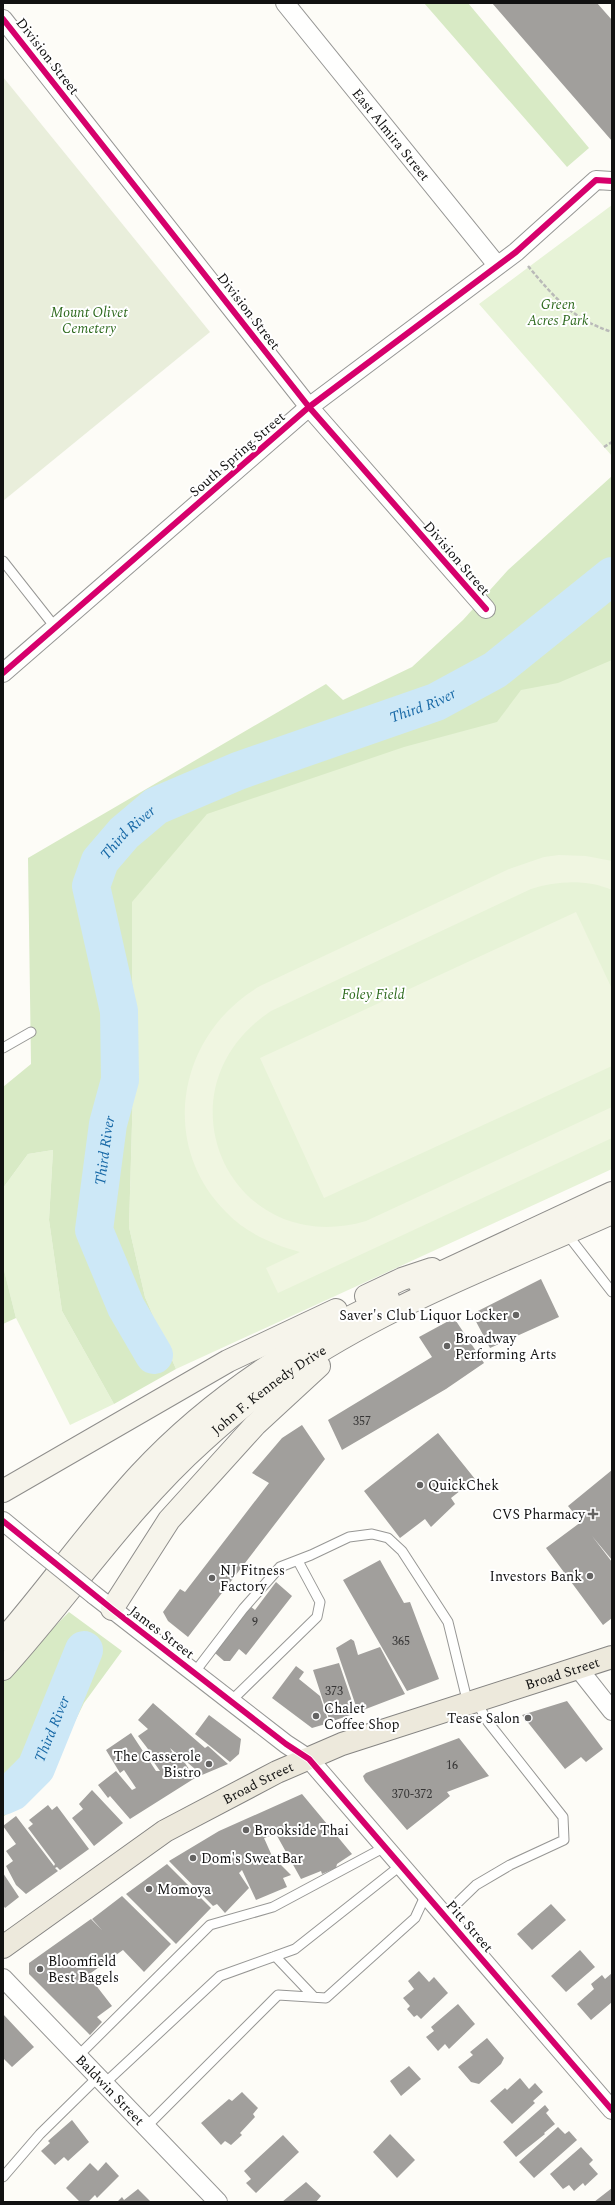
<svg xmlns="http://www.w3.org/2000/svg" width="615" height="2205" font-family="Spectral,serif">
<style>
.green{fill:#e7f3d7}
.forest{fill:#d8eac5}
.cemetery{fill:#e9eedb}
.pitch{fill:#f0f6e1}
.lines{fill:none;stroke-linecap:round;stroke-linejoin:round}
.river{stroke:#cde8f7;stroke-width:38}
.building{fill:#a19f9c;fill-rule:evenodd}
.service-casing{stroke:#979795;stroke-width:11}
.minor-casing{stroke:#979795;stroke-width:20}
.secondary-casing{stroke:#8e8d8b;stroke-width:24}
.primary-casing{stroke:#858482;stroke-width:24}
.path{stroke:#b9b9b8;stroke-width:2.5;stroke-dasharray:4 2;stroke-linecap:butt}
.service{stroke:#fffffe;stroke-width:9}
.minor{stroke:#fffffe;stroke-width:18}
.secondary{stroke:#f6f4eb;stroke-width:22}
.primary{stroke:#ede9dc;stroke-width:22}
.minor-bridge-casing{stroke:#979795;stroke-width:20;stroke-linecap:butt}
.minor-bridge{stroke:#fffffe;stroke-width:18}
.cycleway-casing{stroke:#fff;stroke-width:8}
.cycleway{stroke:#d6006c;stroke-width:6}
.poi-dot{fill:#646362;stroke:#fff;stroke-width:1.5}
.labels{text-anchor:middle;stroke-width:4;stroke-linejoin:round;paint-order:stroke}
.number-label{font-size:12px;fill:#353434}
.street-label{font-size:14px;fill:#111;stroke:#fff}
.park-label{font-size:14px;font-style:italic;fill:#2f6b1f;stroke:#fff}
.poi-label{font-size:14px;fill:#111;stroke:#fff;text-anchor:start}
.water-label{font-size:15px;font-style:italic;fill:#1768a6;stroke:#fff}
</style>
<rect width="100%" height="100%" fill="#fdfcf7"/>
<path class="green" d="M 612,205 L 612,456 L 479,304 Z
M 612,581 L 612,1169 L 176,1369 L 145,1297 L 129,1227 L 135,1021 L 132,974 L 98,876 L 147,820 Z
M 53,1150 L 49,1220 L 62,1311 L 114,1404 L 70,1425 L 16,1318 L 3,1266 L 3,1188 L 28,1154 Z"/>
<path class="forest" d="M 424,3 L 468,3 L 589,148 L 567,167 Z
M 612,476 L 612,660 L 558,683 L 521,690 L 497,722 L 404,747 L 207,814 L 132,902 L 132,974 L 135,1021 L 129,1227 L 145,1297 L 176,1369 L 114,1404 L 62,1311 L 49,1220 L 53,1150 L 28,1154 L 3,1188 L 3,1087 L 31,1064 L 28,858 L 326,684 L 343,700 L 412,667 L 463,620 L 508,570 Z
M 3,1266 L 16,1318 L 3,1324 Z
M 69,1612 L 122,1651 L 84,1703 L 43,1786 L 3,1817 L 3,1678 Z"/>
<path class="cemetery" d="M 3,77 L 210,332 L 3,501 Z"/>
<path class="pitch" d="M 559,855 L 586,856 L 612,861 L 612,890 C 586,879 557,881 531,889 L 271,1011 C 152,1090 231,1261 366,1221 L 612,1107 L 612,1138 L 278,1293 L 266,1268 L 300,1252 C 272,1244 246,1233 226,1212 C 157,1143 179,1033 260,986 L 509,869 L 544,857 Z
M 576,912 L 612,989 L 612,1066 L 324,1198 L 260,1058 Z"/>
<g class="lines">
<g class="river">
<path id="s1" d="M 154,1355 L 126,1307 L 94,1230 L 108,1124 L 120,1080 L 119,1011 L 91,886 L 100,861 L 124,833 L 156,806 L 238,771 L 436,702 L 495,670 L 612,576"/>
<path id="s2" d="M 3,1796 L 12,1792 L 36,1768 L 84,1650"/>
</g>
</g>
<path class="building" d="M 492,3 L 597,3 L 612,20 L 612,141 Z
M 541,1279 L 559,1317 L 490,1348 L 472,1314 Z
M 454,1318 L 484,1363 L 446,1389 L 342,1450 L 328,1420 L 432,1357 L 419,1337 Z
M 302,1425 L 325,1459 L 188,1637 L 168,1621 L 163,1612 L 180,1589 L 185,1592 L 269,1483 L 252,1473 L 282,1438 Z
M 438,1433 L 475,1479 L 451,1498 L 455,1504 L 431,1527 L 425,1519 L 400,1538 L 364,1491 Z
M 612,1470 L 612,1560 L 592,1536 L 612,1562 L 612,1618 L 603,1625 L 546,1548 L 581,1522 L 568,1506 Z
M 380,1560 L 404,1603 L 410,1602 L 439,1679 L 407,1691 L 343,1580 Z
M 276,1582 L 292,1596 L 246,1655 L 239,1649 L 230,1661 L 224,1661 L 215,1653 L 250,1606 L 255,1610 Z
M 351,1639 L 354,1641 L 358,1655 L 380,1647 L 405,1694 L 358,1712 L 336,1648 Z
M 339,1663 L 356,1713 L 330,1722 L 313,1670 Z
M 296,1666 L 304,1672 L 299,1679 L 320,1696 L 329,1723 L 312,1728 L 272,1698 Z
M 567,1701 L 603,1749 L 586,1762 L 581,1757 L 565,1769 L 522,1715 Z
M 153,1703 L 205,1748 L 208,1746 L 228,1764 L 202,1775 L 181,1757 L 195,1778 L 130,1819 L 110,1796 L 108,1798 L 98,1785 L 116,1771 L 132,1790 L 136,1788 L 124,1770 L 120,1773 L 106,1750 L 131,1733 L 156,1771 L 160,1771 L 146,1751 L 148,1749 L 138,1736 L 148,1729 L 138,1720 ZM 170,1748 L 178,1755 L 175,1757 Z
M 209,1715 L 241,1739 L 239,1754 L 230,1762 L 195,1734 Z
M 459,1738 L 489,1776 L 447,1792 L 450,1796 L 407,1830 L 365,1781 L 363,1776 L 366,1773 Z
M 92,1790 L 123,1823 L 94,1846 L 72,1818 L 83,1809 L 79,1804 Z
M 302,1794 L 352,1854 L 337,1864 L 336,1868 L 322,1874 L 321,1871 L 301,1879 L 276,1834 L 264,1838 L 272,1856 L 291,1875 L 283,1878 L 287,1887 L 256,1900 L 242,1870 L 239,1873 L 249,1888 L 225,1913 L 217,1904 L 213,1906 L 169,1861 L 219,1831 Z
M 48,1805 L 52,1810 L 57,1806 L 89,1849 L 60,1870 L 57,1867 L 55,1868 L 58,1871 L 26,1894 L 16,1885 L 6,1866 L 13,1861 L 6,1851 L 16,1844 L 3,1826 L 16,1816 L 54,1866 L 55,1864 L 28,1828 L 33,1824 L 29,1820 Z
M 167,1864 L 211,1908 L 176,1944 L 126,1894 Z
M 3,1873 L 19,1897 L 5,1908 L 3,1905 Z
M 122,1896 L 171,1944 L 144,1972 L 123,1950 L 88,1975 L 112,2006 L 97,2017 L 102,2022 L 90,2035 L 29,1974 L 29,1963 L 91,1919 L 102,1930 L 92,1919 Z
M 551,1904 L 566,1920 L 532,1950 L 517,1934 Z
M 580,1950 L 595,1967 L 566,1992 L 551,1976 Z
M 419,1971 L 429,1982 L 434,1977 L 448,1993 L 421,2019 L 417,2015 L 414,2017 L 407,2009 L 410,2006 L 403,1998 L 414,1989 L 408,1981 Z
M 612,1973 L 612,2002 L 591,2020 L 577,2004 L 594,1989 L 591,1984 L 602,1975 L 605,1979 Z
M 458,2004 L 475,2024 L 449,2049 L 445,2044 L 438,2051 L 426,2037 L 434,2031 L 431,2027 Z
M 3,2014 L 34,2047 L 12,2067 L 3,2058 Z
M 487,2038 L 504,2058 L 501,2064 L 479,2084 L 471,2082 L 458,2067 L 473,2055 L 470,2052 Z
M 409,2066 L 421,2079 L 401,2096 L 390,2081 Z
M 520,2078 L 529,2089 L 535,2083 L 543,2092 L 533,2101 L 535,2103 L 512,2124 L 490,2101 L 505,2088 L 507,2090 Z
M 242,2092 L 258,2108 L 253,2114 L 255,2117 L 240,2133 L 242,2135 L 231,2145 L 225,2141 L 221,2145 L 201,2123 L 229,2099 L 232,2101 Z
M 545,2105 L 549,2110 L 546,2113 L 555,2124 L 544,2133 L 545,2134 L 516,2157 L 503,2142 Z
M 72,2120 L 89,2142 L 68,2161 L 64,2157 L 55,2165 L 41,2151 L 50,2143 L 48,2141 Z
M 558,2127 L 565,2134 L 569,2131 L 577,2140 L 534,2178 L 519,2162 Z
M 390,2134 L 415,2160 L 397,2178 L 373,2152 Z
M 283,2135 L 299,2152 L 256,2193 L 246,2183 L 251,2179 L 244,2171 Z
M 581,2147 L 593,2160 L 589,2164 L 598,2174 L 585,2186 L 583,2183 L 574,2191 L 569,2185 L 563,2189 L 550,2174 Z
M 106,2162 L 119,2176 L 97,2198 L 95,2195 L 88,2202 L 80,2202 L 66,2188 L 90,2163 L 98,2171 Z
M 306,2182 L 321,2196 L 316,2202 L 282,2202 Z
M 612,2188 L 612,2202 L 594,2202 Z
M 138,2189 L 151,2202 L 117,2202 L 122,2197 L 124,2200 Z"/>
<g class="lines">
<g class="service-casing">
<path id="service" d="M 3,561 L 55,627
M 3,1048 L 31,1032
M 567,1234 L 612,1292
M 194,1673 L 243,1609 L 280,1567 L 311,1555 L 349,1537 L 372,1534 L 388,1538 L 402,1551 L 448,1622 L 468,1704
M 231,1701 L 317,1617 L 320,1602 L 298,1561
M 445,1915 L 476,1885 L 510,1865 L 564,1840 L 563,1817 L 488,1722 L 476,1701
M 275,1956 L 314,1997
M 78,2056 L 210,1925 L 273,1907 L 385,1847
M 104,2084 L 220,1976 L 295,1949 L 400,1866
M 146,2127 L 278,1995 L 326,1998 L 415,1918 L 426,1894
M 3,2177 L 40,2134 L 98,2077"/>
</g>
<g class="minor-casing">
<g id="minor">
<path id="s3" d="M 285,3 L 497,265"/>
<path d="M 3,19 L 309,407 L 486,609"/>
<path d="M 3,673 L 309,407 L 516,252 L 596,180 L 612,181"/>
<path d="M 3,1521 L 37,1549"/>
<path d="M 94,1595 L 286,1744 L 309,1759 L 612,2110"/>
<path d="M 578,1668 L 612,1711"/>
<path id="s4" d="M 3,1978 L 218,2202"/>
</g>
</g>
<g class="secondary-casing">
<g id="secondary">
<path d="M 419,1283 L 612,1193"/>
<path d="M 366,1296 L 402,1279 L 432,1269"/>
<path d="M 3,1491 L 228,1361 L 336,1310"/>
<path d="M 112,1609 L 169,1520 L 255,1425 L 319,1366"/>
<path d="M 3,1640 C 50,1586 91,1527 140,1474 C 208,1400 298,1342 388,1298"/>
<path id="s5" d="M 3,1669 C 71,1594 127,1509 203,1441 C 233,1414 266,1386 300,1364 C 396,1301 507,1260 612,1213"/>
</g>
</g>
<g class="primary-casing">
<g id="primary">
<path id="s6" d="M 3,1947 L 165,1831 L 277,1772 L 342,1744 L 612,1657"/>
</g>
</g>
<path class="path" d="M 528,266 C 554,297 572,319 612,332
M 604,447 L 612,442"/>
<use href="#service" class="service"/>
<use href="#minor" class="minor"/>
<use href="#secondary" class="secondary"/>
<use href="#primary" class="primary"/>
<g class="minor-bridge-casing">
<path id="minor-bridge" d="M 37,1549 L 94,1595"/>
</g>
<use href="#minor-bridge" class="minor-bridge"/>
<g class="cycleway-casing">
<path id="cycleway" d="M 3,19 L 309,407 L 486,609
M 3,673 L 309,407 L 516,252 L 596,180 L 612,181
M 3,1521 L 112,1609 L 286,1744 L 309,1759 L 612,2110"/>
</g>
<use href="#cycleway" class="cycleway"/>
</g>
<g class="poi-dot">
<circle cx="516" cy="1315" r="4"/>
<circle cx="447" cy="1346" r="4"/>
<circle cx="420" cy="1485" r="4"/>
<path d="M591 1508h4v4h4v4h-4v4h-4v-4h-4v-4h4z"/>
<circle cx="590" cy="1576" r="4"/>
<circle cx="212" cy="1578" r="4"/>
<circle cx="316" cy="1716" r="4"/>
<circle cx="528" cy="1718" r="4"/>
<circle cx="209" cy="1764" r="4"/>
<circle cx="246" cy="1830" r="4"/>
<circle cx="193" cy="1858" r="4"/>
<circle cx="149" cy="1889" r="4"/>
<circle cx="40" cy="1969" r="4"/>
</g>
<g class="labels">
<g class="number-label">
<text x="362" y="1425">357</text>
<text x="255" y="1626">9</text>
<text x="401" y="1645">365</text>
<text x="334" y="1695">373</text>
<text x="452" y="1769">16</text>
<text x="412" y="1798">370-372</text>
</g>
<g class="street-label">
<text transform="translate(48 56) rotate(52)" y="5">Division Street</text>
<text dy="5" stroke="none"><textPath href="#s3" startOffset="169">East Almira Street</textPath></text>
<text transform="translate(249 311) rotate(52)" y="5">Division Street</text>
<text transform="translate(237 454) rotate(-41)" y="5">South Spring Street</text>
<text transform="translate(457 558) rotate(49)" y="5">Division Street</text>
<text dy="5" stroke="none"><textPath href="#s5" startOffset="387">John F. Kennedy Drive</textPath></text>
<text transform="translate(162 1632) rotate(37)" y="5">James Street</text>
<text dy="5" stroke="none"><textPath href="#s6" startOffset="628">Broad Street</textPath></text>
<text dy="5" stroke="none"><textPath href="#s6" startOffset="304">Broad Street</textPath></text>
<text transform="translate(470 1926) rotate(49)" y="5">Pitt Street</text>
<text dy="5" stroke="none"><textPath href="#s4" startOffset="155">Baldwin Street</textPath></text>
</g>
<g class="park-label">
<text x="558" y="309">Green<tspan x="558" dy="16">Acres Park</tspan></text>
<text x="89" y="317">Mount Olivet<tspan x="89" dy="16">Cemetery</tspan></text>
<text x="373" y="999">Foley Field</text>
</g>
<g class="poi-label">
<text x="508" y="1320" text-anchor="end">Saver's Club Liquor Locker</text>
<text x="455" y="1343">Broadway<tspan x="455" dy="16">Performing Arts</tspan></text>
<text x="428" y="1490">QuickChek</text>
<text x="585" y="1519" text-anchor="end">CVS Pharmacy</text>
<text x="220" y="1575">NJ Fitness<tspan x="220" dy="16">Factory</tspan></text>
<text x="582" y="1581" text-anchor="end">Investors Bank</text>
<text x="324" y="1713">Chalet<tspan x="324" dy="16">Coffee Shop</tspan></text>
<text x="520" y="1723" text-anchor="end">Tease Salon</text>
<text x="201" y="1761" text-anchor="end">The Casserole<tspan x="201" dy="16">Bistro</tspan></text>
<text x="254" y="1835">Brookside Thai</text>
<text x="201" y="1863">Dom's SweatBar</text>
<text x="157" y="1894">Momoya</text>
<text x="48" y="1966">Bloomfield<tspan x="48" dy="16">Best Bagels</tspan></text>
</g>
<g class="water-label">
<text dy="5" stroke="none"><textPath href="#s1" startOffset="879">Third River</textPath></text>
<text dy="5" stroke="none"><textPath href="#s1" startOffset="555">Third River</textPath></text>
<text dy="5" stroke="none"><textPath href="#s1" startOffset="219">Third River</textPath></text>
<text dy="5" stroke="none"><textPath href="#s2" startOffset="86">Third River</textPath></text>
</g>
</g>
<rect width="615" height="2205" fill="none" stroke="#111111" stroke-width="8"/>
</svg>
